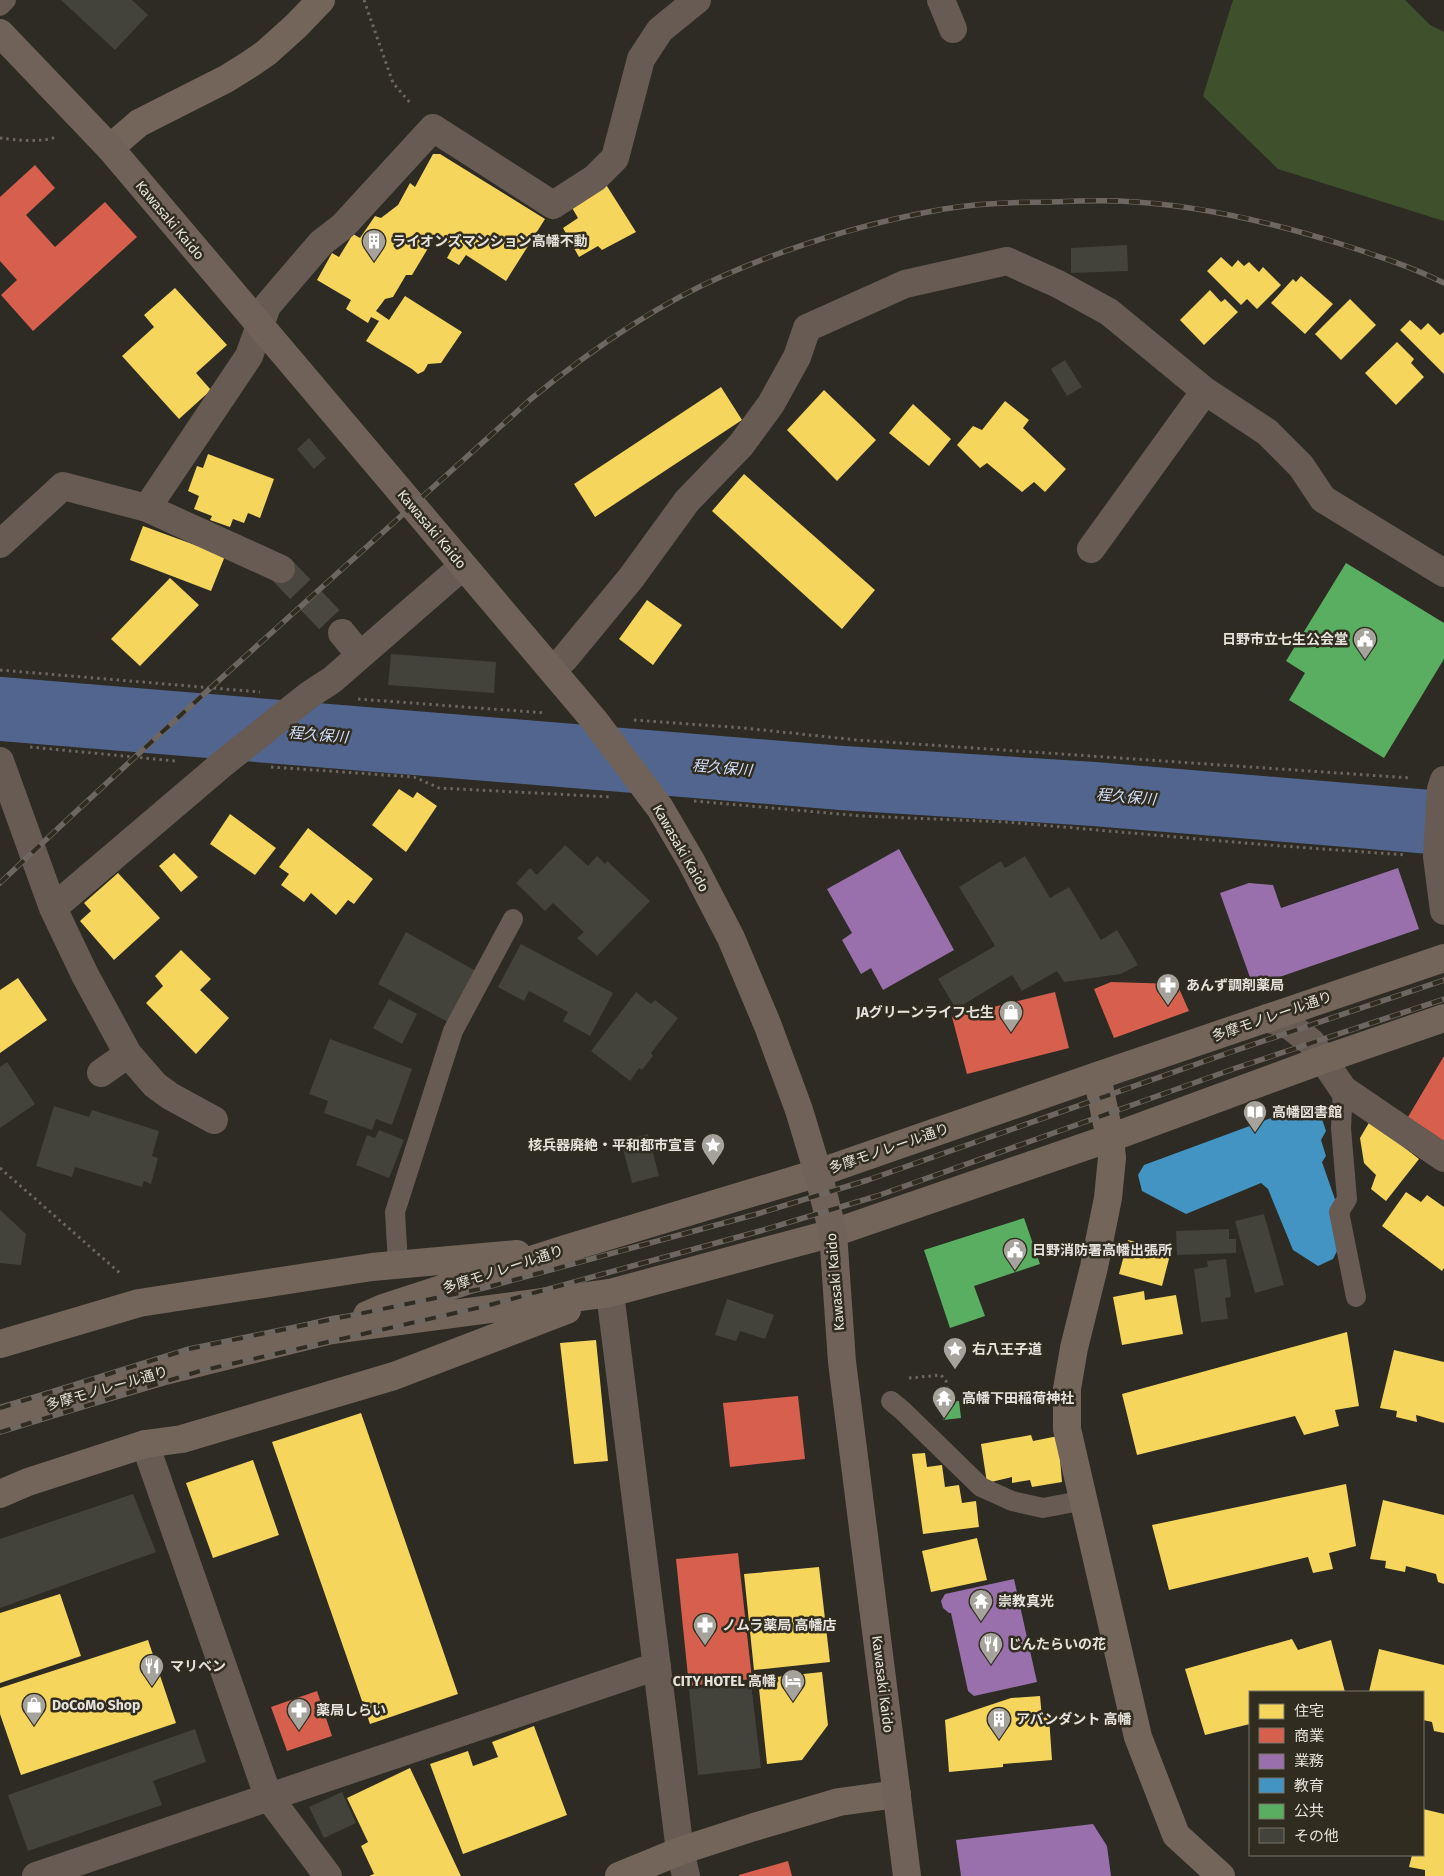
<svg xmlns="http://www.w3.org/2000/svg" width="1444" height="1876" font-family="'Fira Sans','Noto Sans JP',sans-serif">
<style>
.green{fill:#3f512c}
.homes{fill:#f6d55c}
.shops{fill:#d6604d}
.offices{fill:#9970ab}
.schools{fill:#4393c3}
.public{fill:#5aae61}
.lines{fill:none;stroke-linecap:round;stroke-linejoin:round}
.river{stroke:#51658e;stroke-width:64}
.building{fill:#43423b}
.street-tunnel{stroke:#494740;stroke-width:28;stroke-dasharray:28 14;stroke-linecap:butt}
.path{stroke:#6d655f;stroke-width:3;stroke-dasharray:2.5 4;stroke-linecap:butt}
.lane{stroke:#675b53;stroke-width:20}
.street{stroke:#675b53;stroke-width:28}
.secondary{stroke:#74655b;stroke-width:28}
.primary{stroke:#716259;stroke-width:28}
.rail-casing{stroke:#6e6660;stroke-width:5.5}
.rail{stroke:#312c20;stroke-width:4;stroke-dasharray:11;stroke-linecap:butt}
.labels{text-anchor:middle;stroke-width:5;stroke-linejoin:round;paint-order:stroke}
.street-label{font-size:14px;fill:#e6e3dc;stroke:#312c20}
.poi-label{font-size:14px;font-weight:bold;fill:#e6e3dc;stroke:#312c20;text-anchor:start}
.water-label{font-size:15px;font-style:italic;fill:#d2e1fe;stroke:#312c20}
</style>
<rect width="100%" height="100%" fill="#2d2b24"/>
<path class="green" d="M 1233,0 L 1405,0 L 1430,25 L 1444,32 L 1444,221 L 1278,169 L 1203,96 Z"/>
<path class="homes" d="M 433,154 L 440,154 L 545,219 L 506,281 L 466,255 L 459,265 L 447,258 L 453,247 L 436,235 L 412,275 L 406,275 L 393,297 L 385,299 L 376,311 L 389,320 L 405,296 L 462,332 L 441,363 L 428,364 L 424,371 L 418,374 L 412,369 L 366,341 L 379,321 L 371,317 L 368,323 L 346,309 L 351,300 L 317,280 L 332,253 L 339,257 L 353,234 L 360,238 L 375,216 L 381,218 L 398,205 L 410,183 L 415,187 Z
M 605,183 L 636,232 L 602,250 L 598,246 L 579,257 L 563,228 L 578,218 L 571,206 Z
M 1221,257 L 1232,267 L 1238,260 L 1244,266 L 1249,262 L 1259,272 L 1263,267 L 1281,285 L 1257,309 L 1247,299 L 1241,305 L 1207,271 Z
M 1301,276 L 1333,304 L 1305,334 L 1271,303 L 1293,279 L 1296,282 Z
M 175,288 L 227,345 L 196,373 L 211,390 L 179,419 L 122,356 L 154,327 L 144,315 Z
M 1210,290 L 1221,302 L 1225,299 L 1238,312 L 1204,345 L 1180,320 Z
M 1350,299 L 1376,325 L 1341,360 L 1315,334 Z
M 1410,320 L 1421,330 L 1428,323 L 1440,335 L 1444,332 L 1444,374 L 1400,330 Z
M 1397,342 L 1414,359 L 1411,363 L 1424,377 L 1396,405 L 1365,373 Z
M 721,387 L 742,420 L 595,517 L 574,484 Z
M 824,390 L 876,440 L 837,481 L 787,430 Z
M 1005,401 L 1029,420 L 1023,428 L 1066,469 L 1045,492 L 1034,482 L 1022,492 L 987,463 L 980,468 L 957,445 L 973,426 L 982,430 Z
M 913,404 L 951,439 L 929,466 L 889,433 Z
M 208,454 L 274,479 L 260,518 L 248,513 L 244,523 L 233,519 L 230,527 L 210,520 L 212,516 L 194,509 L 199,496 L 188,491 L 197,466 L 203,468 Z
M 744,474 L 875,590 L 842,629 L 712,511 Z
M 143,526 L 225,556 L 211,591 L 130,560 Z
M 170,578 L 199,605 L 140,666 L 111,639 Z
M 647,600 L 682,625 L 653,665 L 619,639 Z
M 399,789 L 413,798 L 417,792 L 437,806 L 406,852 L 372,825 Z
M 230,814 L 276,848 L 255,875 L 210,844 Z
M 308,828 L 373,879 L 354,904 L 348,900 L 336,915 L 311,893 L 304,902 L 281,885 L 289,874 L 279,867 Z
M 174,853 L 198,877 L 181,892 L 159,866 Z
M 118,873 L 160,918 L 114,960 L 80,921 L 91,911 L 84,903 Z
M 181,950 L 211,979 L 200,990 L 229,1018 L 196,1054 L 146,1003 L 163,986 L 155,976 Z
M 18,978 L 47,1020 L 0,1053 L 0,990 Z
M 1370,1121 L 1419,1159 L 1386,1201 L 1371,1189 L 1376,1175 L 1364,1163 L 1360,1138 Z
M 1406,1192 L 1421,1202 L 1427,1195 L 1444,1207 L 1444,1268 L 1442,1271 L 1382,1226 Z
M 1128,1240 L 1171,1251 L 1162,1286 L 1119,1274 Z
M 1144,1291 L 1145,1300 L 1176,1295 L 1183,1334 L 1122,1345 L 1113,1297 Z
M 1347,1332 L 1359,1406 L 1335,1410 L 1339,1426 L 1304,1435 L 1295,1416 L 1137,1455 L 1122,1394 Z
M 596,1340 L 608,1461 L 574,1464 L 560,1343 Z
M 1394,1350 L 1444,1362 L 1444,1423 L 1416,1415 L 1417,1422 L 1396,1417 L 1397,1411 L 1380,1408 Z
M 361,1413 L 458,1694 L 370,1724 L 272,1442 Z
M 1031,1435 L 1033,1441 L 1058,1436 L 1062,1482 L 1032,1487 L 1030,1480 L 1012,1483 L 1012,1477 L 987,1483 L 981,1444 Z
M 925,1453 L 927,1467 L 942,1465 L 945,1487 L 959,1485 L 962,1503 L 976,1501 L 979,1527 L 923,1534 L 912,1454 Z
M 253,1460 L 279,1535 L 213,1558 L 186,1483 Z
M 1346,1484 L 1356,1546 L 1329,1553 L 1333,1569 L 1313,1573 L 1308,1557 L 1169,1590 L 1152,1525 Z
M 1383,1500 L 1444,1515 L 1444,1584 L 1438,1582 L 1436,1574 L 1406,1566 L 1405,1572 L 1385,1568 L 1386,1561 L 1370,1559 Z
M 977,1538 L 987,1580 L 931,1592 L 922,1551 Z
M 819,1567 L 830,1662 L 754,1670 L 744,1574 Z
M 60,1594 L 81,1656 L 0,1683 L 0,1613 Z
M 1292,1639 L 1298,1650 L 1331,1640 L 1345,1692 L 1250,1692 L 1250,1724 L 1205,1735 L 1185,1669 Z
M 148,1640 L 176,1723 L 21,1775 L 0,1714 L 0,1688 Z
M 1379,1649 L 1444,1665 L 1444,1733 L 1434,1731 L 1432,1722 L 1423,1720 L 1423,1692 L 1369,1692 Z
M 822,1672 L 828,1725 L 802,1760 L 767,1764 L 758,1679 Z
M 1040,1696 L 1042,1718 L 1049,1717 L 1052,1760 L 1003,1764 L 1003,1767 L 949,1772 L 945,1720 L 1011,1698 Z
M 534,1726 L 567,1815 L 463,1854 L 430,1764 L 468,1751 L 473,1766 L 498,1757 L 492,1742 Z
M 410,1768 L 461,1876 L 369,1876 L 374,1874 L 361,1846 L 368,1842 L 347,1798 Z
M 1423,1809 L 1444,1814 L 1444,1876 L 1425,1876 L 1425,1870 L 1409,1867 L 1412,1855 L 1423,1855 Z"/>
<path class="shops" d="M 35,165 L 55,188 L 26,215 L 55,247 L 105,202 L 137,237 L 33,331 L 1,295 L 17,280 L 0,261 L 0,197 Z
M 1111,982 L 1177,984 L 1189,1011 L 1114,1038 L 1094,989 Z
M 1055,992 L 1069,1048 L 967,1074 L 952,1017 Z
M 1444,1056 L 1444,1141 L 1408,1117 Z
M 798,1396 L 805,1459 L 730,1467 L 723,1403 Z
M 738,1553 L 752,1679 L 689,1686 L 676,1559 Z
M 317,1691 L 332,1736 L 287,1751 L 271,1707 Z
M 788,1861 L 792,1876 L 739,1876 L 739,1875 Z"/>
<path class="offices" d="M 899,849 L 954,950 L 883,990 L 871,968 L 861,974 L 842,940 L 852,933 L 827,889 Z
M 1398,868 L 1419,929 L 1253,986 L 1220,893 L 1249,883 L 1273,885 L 1281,908 Z
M 1014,1579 L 1037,1682 L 974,1696 L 968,1691 L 951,1613 L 949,1613 L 943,1608 L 941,1601 L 945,1594 Z
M 1093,1824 L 1107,1846 L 1111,1876 L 961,1876 L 956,1840 Z"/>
<path class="schools" d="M 1304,1106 L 1321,1116 L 1326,1131 L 1321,1140 L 1326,1156 L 1322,1162 L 1337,1205 L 1341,1243 L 1333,1259 L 1318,1266 L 1293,1250 L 1268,1189 L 1261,1183 L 1186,1214 L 1142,1191 L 1138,1175 L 1144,1165 Z"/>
<path class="public" d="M 1346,563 L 1444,623 L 1444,659 L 1384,758 L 1289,700 L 1305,673 L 1286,661 Z
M 1024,1218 L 1040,1264 L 974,1286 L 985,1316 L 950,1328 L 924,1250 Z
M 959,1401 L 961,1418 L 943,1420 L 940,1404 Z"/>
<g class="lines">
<path class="river" d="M 0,709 L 842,778 L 1094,794 L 1444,823"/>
</g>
<path class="building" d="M 61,0 L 132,0 L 148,15 L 115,50 Z
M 1127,245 L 1128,271 L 1071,273 L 1071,248 Z
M 1065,360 L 1082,387 L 1067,396 L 1051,369 Z
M 309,438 L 326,458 L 314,469 L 297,449 Z
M 391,654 L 496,662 L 494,693 L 388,685 Z
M 565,845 L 588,866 L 597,856 L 605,864 L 607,861 L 650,901 L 597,956 L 577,938 L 584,932 L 553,903 L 545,911 L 516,883 L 530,868 L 537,875 Z
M 1025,856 L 1050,898 L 1069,887 L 1101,940 L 1117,930 L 1138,965 L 1121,974 L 1064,982 L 1057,971 L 1022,991 L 1012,975 L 956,1009 L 938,979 L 995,946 L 959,887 L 1001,861 L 1005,868 Z
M 406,932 L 476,971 L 448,1022 L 378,984 Z
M 521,944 L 613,993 L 590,1036 L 563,1021 L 568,1012 L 529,991 L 524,1001 L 498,987 Z
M 636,992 L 651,1004 L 655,1000 L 678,1018 L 651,1053 L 653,1056 L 642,1070 L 639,1068 L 630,1081 L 591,1051 Z
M 389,999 L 417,1014 L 402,1044 L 373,1028 Z
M 330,1039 L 412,1069 L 392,1125 L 376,1119 L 372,1130 L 324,1113 L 328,1101 L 309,1094 Z
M 7,1062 L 35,1104 L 0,1128 L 0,1067 Z
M 54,1106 L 89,1117 L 92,1110 L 159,1131 L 152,1156 L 158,1158 L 151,1184 L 144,1181 L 142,1187 L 75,1167 L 72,1177 L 36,1166 Z
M 379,1130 L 404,1140 L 389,1178 L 356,1165 L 367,1135 L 375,1138 Z
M 648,1134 L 659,1176 L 632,1183 L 621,1141 Z
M 0,1210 L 26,1234 L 21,1265 L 0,1263 Z
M 1264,1214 L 1284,1285 L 1255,1293 L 1235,1221 Z
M 1229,1229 L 1229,1239 L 1236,1239 L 1236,1253 L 1177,1255 L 1176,1231 Z
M 1226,1259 L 1231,1297 L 1225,1298 L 1228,1319 L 1201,1322 L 1194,1269 L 1208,1267 L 1207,1261 Z
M 727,1299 L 774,1315 L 765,1339 L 740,1331 L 736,1341 L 715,1335 Z
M 133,1494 L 156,1552 L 0,1608 L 0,1539 Z
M 751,1683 L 761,1768 L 698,1775 L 689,1689 Z
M 195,1729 L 206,1762 L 153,1781 L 162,1805 L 28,1851 L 8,1795 Z
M 342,1792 L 356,1823 L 324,1838 L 309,1807 Z"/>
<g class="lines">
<path class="street-tunnel" d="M 281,569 L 342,633"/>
<path class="path" d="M 364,0 L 393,83 L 412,105
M 0,138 C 17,140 40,143 56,137
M 0,670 L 260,692
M 358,699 L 546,713
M 634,720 L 744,728 L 857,740 L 1411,778
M 30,747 L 175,761
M 271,767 L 414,777 L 439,788 L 612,797
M 694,801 L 862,816 L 1006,822 L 1268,845 L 1406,855
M 0,1168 L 121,1274
M 909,1378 L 941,1375 L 946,1381 L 949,1398"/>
<path class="lane" d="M 0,6 L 6,0
M 1343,1089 L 1341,1128 L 1347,1199 L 1339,1212 L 1356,1297
M 398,1264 L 395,1212 L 453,1031 L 513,919
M 891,1401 L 903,1411 L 981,1487 L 1012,1501 L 1043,1508 L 1085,1500"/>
<path class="street" d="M 941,0 L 953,29
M 147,508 L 249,356 L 267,306 L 321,243 L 343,226 L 433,128 L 553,205 L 595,178 L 615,158 L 641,59 L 660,30 L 697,0
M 0,544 L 63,486 L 147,508 L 281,569
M 1091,549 L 1205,391
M 342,633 L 359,654
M 553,670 L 565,658 L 631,578 L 687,501 L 741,445 L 771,404 L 797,357 L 807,328 L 905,284 L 1007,261 L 1058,284 L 1109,312 L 1205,391 L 1267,432 L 1301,466 L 1323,499 L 1444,573
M 0,761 L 53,908 L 85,975 L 128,1054 L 155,1085 L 170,1096 L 214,1120
M 1444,780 L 1441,789 L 1437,857 L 1444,911
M 53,908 L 221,765 L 309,695 L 332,680 L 463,566
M 1267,1018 L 1290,1026 L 1311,1042 L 1343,1089 L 1444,1158
M 101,1073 L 128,1054
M 610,1293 L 680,1851 L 686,1876
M 145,1444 L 268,1796 L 328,1876
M 36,1876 L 657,1666"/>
<path class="secondary" d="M 110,148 L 139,123 L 226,79 L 250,64 L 266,53 L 296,26 L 321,0
M 1097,1076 L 1110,1138 L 1112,1158 L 1108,1198 L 1094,1267 L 1074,1348 L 1067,1389 L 1067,1429 L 1138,1737 L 1176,1835 L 1221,1876
M 367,1315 L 383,1308 L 565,1249 L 818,1173 L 1097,1076 L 1444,958
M 0,1344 L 139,1303 L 372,1267 L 517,1254
M 0,1419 L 161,1372 L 332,1330 L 610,1293 L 833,1233 L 1110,1138 L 1322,1060 L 1444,1018
M 0,1494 L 28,1482 L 145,1444 L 182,1439 L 394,1376 L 567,1310
M 619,1876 L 680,1851 L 754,1827 L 839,1802 L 897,1794"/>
<path class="primary" d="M 0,33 L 110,148 L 594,720 L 660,808 L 691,861 L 731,938 L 768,1026 L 799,1110 L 818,1173 L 833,1233 L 842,1362 L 907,1876"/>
<g class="rail-casing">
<path id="rail" d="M 0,883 C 174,718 354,559 532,398 C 591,350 655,305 725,275 C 794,245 870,222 944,209 C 979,203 1015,202 1051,202 C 1074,201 1097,200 1119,201 C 1196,204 1271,222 1344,245 C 1378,256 1412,267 1444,283
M 0,1408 L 189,1349 L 484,1288 L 757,1214 L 868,1180 L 1228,1053 L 1444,980
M 0,1432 L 200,1371 L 486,1306 L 760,1231 L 877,1196 L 1236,1068 L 1444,999"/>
</g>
<use href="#rail" class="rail"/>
</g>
<defs>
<g id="building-pin" transform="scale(1.25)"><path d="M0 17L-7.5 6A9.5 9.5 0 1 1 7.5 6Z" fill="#a5a39c" stroke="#312c20"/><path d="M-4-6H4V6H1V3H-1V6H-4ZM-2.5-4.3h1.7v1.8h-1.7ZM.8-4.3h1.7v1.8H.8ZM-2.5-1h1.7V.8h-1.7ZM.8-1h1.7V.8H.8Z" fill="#fff"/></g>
<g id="civic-pin" transform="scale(1.25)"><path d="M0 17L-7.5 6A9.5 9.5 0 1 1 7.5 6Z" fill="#a5a39c" stroke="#312c20"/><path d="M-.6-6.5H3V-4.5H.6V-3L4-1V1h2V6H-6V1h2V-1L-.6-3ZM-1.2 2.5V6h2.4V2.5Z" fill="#fff"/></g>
<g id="pharmacy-pin" transform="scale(1.25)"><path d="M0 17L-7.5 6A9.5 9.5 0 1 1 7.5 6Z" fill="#a5a39c" stroke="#312c20"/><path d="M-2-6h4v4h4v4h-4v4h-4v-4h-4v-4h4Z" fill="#fff"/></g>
<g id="shop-pin" transform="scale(1.25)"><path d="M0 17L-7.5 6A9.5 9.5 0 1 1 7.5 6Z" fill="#a5a39c" stroke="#312c20"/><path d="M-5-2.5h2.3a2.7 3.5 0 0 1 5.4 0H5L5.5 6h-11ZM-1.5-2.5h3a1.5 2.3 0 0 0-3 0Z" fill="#fff"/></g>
<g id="library-pin" transform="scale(1.25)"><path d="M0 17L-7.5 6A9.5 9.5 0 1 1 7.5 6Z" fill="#a5a39c" stroke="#312c20"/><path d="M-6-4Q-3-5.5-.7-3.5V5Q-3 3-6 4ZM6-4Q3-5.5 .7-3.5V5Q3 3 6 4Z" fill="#fff"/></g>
<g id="sight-pin" transform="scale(1.25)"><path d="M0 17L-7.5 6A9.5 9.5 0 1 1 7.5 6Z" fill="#a5a39c" stroke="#312c20"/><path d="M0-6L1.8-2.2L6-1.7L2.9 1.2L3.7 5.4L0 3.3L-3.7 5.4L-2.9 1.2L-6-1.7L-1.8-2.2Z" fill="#fff"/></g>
<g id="temple-pin" transform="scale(1.25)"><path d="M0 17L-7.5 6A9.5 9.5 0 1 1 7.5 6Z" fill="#a5a39c" stroke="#312c20"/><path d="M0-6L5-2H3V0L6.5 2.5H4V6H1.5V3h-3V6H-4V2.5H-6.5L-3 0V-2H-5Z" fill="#fff"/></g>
<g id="restaurant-pin" transform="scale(1.25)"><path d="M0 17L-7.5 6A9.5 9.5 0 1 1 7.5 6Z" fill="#a5a39c" stroke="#312c20"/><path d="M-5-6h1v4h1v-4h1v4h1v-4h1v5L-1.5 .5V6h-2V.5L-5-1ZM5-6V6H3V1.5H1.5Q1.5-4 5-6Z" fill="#fff"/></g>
<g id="hotel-pin" transform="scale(1.25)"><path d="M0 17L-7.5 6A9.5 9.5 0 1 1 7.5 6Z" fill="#a5a39c" stroke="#312c20"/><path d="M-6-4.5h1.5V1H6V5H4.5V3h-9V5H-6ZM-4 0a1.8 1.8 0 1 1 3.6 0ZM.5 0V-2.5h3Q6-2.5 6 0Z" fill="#fff"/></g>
</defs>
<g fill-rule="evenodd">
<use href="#building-pin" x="374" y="241"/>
<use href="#civic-pin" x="1365" y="639"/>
<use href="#pharmacy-pin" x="1168" y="985"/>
<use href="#shop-pin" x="1011" y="1012"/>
<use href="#library-pin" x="1255" y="1112"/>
<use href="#sight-pin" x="713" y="1145"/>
<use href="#civic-pin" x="1015" y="1250"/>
<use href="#sight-pin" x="955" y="1349"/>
<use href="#temple-pin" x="944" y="1398"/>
<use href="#temple-pin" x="981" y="1601"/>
<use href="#pharmacy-pin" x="705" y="1625"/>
<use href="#restaurant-pin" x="991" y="1644"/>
<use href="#restaurant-pin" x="152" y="1666"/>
<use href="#hotel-pin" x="793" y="1681"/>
<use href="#shop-pin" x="34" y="1705"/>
<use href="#pharmacy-pin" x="299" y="1710"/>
<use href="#building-pin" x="999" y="1719"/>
</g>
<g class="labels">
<g class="street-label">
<text transform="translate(170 220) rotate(50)" y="5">Kawasaki Kaido</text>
<text transform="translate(432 529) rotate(50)" y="5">Kawasaki Kaido</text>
<text transform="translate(681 848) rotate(60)" y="5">Kawasaki Kaido</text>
<text transform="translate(1272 1016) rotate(-19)" y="5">多摩モノレール通り</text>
<text transform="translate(889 1148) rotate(-19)" y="5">多摩モノレール通り</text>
<text transform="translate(503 1269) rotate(-18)" y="5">多摩モノレール通り</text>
<text transform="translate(835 1282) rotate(-95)" y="5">Kawasaki Kaido</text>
<text transform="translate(107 1388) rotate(-16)" y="5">多摩モノレール通り</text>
<text transform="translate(883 1684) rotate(83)" y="5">Kawasaki Kaido</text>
</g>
<g class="poi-label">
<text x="392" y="246">ライオンズマンション高幡不動</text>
<text x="1348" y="644" text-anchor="end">日野市立七生公会堂</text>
<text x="1186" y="990">あんず調剤薬局</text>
<text x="994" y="1017" text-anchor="end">JAグリーンライフ七生</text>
<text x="1272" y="1117">高幡図書館</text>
<text x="696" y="1150" text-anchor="end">核兵器廃絶・平和都市宣言</text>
<text x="1032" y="1255">日野消防署高幡出張所</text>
<text x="972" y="1354">右八王子道</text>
<text x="962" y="1403">高幡下田稲荷神社</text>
<text x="998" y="1606">崇教真光</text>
<text x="722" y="1630">ノムラ薬局 高幡店</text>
<text x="1008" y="1649">じんたらいの花</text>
<text x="170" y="1671">マリベン</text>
<text x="776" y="1686" text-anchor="end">CITY HOTEL 高幡</text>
<text x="52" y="1710">DoCoMo Shop</text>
<text x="316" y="1715">薬局しらい</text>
<text x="1016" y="1724">アバンダント 高幡</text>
</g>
<g class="water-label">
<text transform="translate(318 735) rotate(5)" y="5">程久保川</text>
<text transform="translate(722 768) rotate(5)" y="5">程久保川</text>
<text transform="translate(1126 797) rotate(5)" y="5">程久保川</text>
</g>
</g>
<rect x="1249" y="1691" width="175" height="165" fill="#312c20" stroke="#79756b"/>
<rect x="1259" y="1704" width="25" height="15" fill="#f6d55c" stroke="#79756b"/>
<text x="1294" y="1716" font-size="15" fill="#e6e3dc">住宅</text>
<rect x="1259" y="1728" width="25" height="15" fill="#d6604d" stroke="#79756b"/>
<text x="1294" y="1741" font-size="15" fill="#e6e3dc">商業</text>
<rect x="1259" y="1754" width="25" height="15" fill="#9970ab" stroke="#79756b"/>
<text x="1294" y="1766" font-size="15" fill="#e6e3dc">業務</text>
<rect x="1259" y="1778" width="25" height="15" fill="#4393c3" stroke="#79756b"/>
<text x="1294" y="1791" font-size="15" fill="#e6e3dc">教育</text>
<rect x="1259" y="1804" width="25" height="15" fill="#5aae61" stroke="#79756b"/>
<text x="1294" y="1816" font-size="15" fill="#e6e3dc">公共</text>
<rect x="1259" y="1828" width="25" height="15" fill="#43423b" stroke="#79756b"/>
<text x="1294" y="1841" font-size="15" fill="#e6e3dc">その他</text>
</svg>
